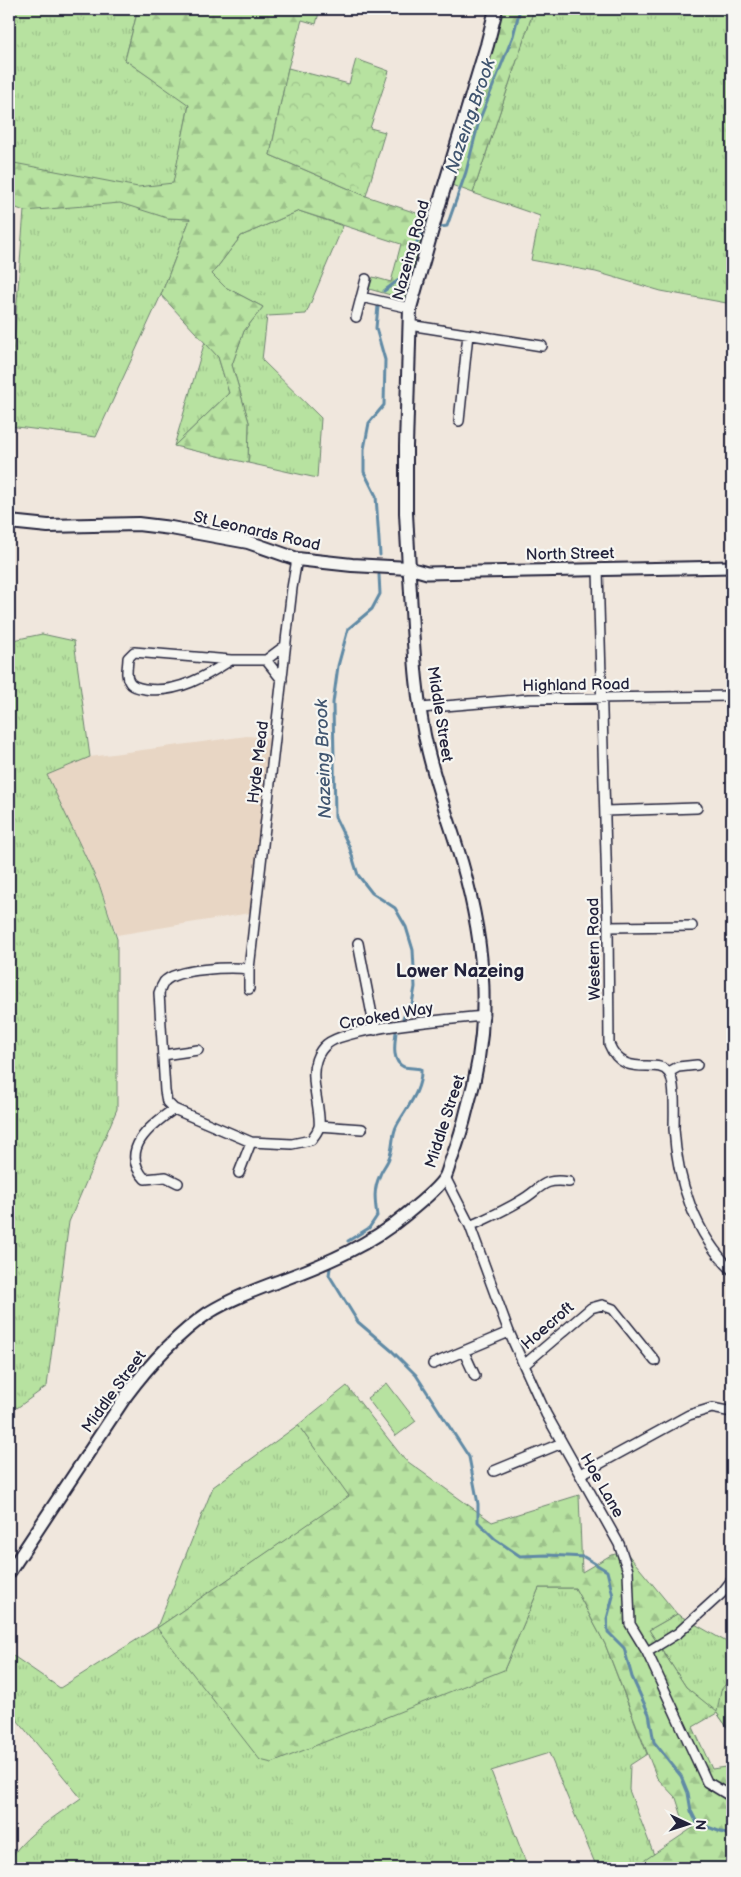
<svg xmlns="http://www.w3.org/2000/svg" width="741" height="1877" font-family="'Balsamiq Sans',sans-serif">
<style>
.built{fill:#e8d6c4}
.grass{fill:url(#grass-tufts);stroke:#6c826e}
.forest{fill:url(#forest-firs);stroke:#6c826e}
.park{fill:url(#park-crowns);stroke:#6c826e}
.pitch{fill:#b7e2a0;stroke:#6c826e}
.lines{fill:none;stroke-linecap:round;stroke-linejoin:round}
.stream{stroke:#608aa5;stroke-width:3}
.minor-casing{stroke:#22223b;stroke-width:12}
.tertiary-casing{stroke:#22223b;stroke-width:15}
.secondary-casing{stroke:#22223b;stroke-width:16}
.minor{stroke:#f6f6f2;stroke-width:9}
.tertiary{stroke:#f6f6f2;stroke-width:11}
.secondary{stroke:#f6f6f2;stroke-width:12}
.labels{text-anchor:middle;stroke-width:4.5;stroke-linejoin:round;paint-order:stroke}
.street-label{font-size:16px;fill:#22223b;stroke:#f6f6f2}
.water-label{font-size:18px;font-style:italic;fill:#415670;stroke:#f6f6f2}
.quarter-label{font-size:19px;font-weight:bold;fill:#22223b;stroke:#f6f6f2}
</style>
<defs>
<pattern id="grass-tufts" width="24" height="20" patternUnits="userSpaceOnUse" patternTransform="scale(1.25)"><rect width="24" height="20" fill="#b7e2a0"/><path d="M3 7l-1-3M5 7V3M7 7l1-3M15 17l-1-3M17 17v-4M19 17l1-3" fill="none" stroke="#9dc28b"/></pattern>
<pattern id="forest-firs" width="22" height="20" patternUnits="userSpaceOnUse" patternTransform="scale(1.25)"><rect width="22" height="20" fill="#b7e2a0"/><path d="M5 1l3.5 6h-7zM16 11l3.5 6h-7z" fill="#9dc28b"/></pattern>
<pattern id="park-crowns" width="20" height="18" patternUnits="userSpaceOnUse" patternTransform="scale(1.25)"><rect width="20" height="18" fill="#b7e2a0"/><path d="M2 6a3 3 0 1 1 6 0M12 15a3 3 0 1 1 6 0" fill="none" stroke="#9dc28b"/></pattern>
</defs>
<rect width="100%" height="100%" fill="#f0e7dd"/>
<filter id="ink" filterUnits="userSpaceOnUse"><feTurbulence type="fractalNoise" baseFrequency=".02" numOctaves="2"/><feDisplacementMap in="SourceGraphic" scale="10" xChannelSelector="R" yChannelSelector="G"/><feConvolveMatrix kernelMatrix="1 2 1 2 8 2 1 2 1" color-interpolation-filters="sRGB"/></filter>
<g filter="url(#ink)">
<path class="built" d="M 247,736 L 269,738 L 250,913 L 117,935 L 99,883 L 46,775 L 90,757 Z"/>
<path class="grass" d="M 9,9 L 138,9 L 125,60 L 189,104 L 167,218 L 190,219 L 161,295 L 96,437 L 9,426 L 9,407 L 26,184 L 9,178 Z
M 534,9 L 732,9 L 732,304 L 661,291 L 596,272 L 531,260 L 540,216 L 473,193 Z
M 299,211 L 343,226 L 306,314 L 267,316 L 262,360 L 321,418 L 317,478 L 248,463 L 249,422 L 232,365 L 244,331 L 263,307 L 225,287 L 212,274 L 241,236 Z
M 205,341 L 218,357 L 229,393 L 174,446 Z
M 42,634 L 74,641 L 90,757 L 47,775 L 100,887 L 117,939 L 117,1109 L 69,1222 L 47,1386 L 17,1408 L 9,1400 L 9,641 Z
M 298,1425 L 350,1496 L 157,1628 L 504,1670 L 539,1588 L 575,1588 L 605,1644 L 647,1754 L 630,1765 L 629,1790 L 654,1855 L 633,1868 L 597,1868 L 549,1753 L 491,1771 L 528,1868 L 9,1868 C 9,1844 62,1812 81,1798 L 9,1710 L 9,1653 L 60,1688 L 157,1627 L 213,1487 Z
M 677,1614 L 732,1645 L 732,1734 L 717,1713 L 686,1687 L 649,1630 Z"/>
<path class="forest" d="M 138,9 L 320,9 L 316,24 L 302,20 L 288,68 L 270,155 L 366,196 L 431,218 L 405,299 L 369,289 L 373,277 L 391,282 L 401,244 L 299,211 L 241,236 L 212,274 L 225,287 L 263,307 L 244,331 L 232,365 L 249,422 L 248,463 L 174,446 L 229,393 L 218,357 L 161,295 L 190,219 L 167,218 L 120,203 L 24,211 L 9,205 L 9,162 L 138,187 L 173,183 L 189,105 L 125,60 Z
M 490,9 L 534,9 L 473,193 L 441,181 L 468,97 Z
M 347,1386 L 404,1459 L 492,1522 L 579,1495 L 582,1572 L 611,1555 L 626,1552 L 677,1614 L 649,1630 L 686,1687 L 717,1712 L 721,1690 L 732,1676 L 732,1734 L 717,1713 L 693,1727 L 712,1769 L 732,1766 L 732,1868 L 633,1868 L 694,1827 L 684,1823 L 676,1798 L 657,1778 L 605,1644 L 575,1588 L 539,1588 L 504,1670 L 272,1763 L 260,1760 L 157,1628 L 349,1496 L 298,1425 Z"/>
<path class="park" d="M 356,59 L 389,71 L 370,128 L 385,132 L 366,196 L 270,155 L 288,68 L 349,84 Z"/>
<path class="pitch" d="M 387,1383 L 416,1421 L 396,1436 L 367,1398 Z"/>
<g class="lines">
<path class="stream" d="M 441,227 L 447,226 L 466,172 L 479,121 L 513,36 L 520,9
M 384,291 L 400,279 L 412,251 L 423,231
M 378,306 L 376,328 L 385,360 L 384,405 L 369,423 L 364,449 L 364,472 L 376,496 L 380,555
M 379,575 L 380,594 L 372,609 L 348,629 L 338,666 L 333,703 L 335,817 L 349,846 L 358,875 L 372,893 L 395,908 L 406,927 L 413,950 L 415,987 L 412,1004 L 403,1018
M 348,1241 L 369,1228 L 377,1216 C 375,1201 373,1189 380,1175 C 382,1169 387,1164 389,1158 C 394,1147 391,1136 397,1125 C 407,1107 422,1091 421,1069 C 415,1068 409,1068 404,1067 C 391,1062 395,1042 396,1032
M 330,1268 L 329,1275 L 358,1322 L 392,1351 L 416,1375 L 469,1457 L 478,1504 L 478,1522 L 495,1539 L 520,1556 L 548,1555 L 584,1557 L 607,1571 L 613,1596 L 607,1619 L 608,1632 L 624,1648 L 632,1677 L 649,1714 L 654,1742 L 681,1776 L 688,1793 L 691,1811 L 697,1823 L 732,1836"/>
<g class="minor-casing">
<path id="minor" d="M 361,297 L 410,308
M 356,317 L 366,279
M 409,325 L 542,346
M 459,421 L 468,334
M 598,569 L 608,927 L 609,1044 C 624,1081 657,1056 669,1073 C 676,1082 674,1116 674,1129 C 677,1179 695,1235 732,1270
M 231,660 C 206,676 177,694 145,689 C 139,688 132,687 129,681 C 125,675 128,666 128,658 L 134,652 L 231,660 L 266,660 L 286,645
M 266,660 L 282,680
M 421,708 L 528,699 L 732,696
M 605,811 L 697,808
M 608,927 L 692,926
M 358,943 L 375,1030
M 249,969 C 231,967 176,968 164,982 C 162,985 160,990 159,993 L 165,1091 L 167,1102 L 174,1109 L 251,1142 L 292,1144 L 311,1140 C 314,1136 317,1133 319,1127 C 321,1116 314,1091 314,1078 C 313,1066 317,1052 327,1044 C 347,1027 453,1019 484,1016
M 249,989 L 249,969 L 292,588 L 297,559
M 163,1055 L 198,1050
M 669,1072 L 678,1067 L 697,1065
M 174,1109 C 151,1125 118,1150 145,1179 L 166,1177 L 178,1183
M 319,1126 L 362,1129
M 239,1173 L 251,1142
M 445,1177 L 470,1226 L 509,1332 L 546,1414 L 619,1544 L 628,1571 L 630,1624 L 647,1652 L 707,1782 L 730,1796 L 732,1799
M 470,1226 C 487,1218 504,1211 520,1201 C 541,1190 541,1177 569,1182
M 464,1352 L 475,1376
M 433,1364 L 509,1332
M 524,1365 L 591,1308 L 602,1305 L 613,1309 L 655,1361
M 494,1471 L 562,1443
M 581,1474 L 689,1415 L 712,1408 L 732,1412
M 647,1652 L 678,1633 L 721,1594 L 732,1580"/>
</g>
<g class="tertiary-casing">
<path id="tertiary" d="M 9,1573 L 126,1396 C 149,1365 176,1335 208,1313 C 232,1298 261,1288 287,1278 C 327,1263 371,1244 404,1216 C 415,1207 438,1189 445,1177 C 448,1172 449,1164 452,1158 C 458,1142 463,1126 467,1109 C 492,1025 486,947 462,863 C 451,826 437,789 428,751 C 414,693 413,628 409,568 L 427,573 L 732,567"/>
</g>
<g class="secondary-casing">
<path id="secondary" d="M 9,522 L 48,526 L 138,524 L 171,528 L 248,542 L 297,559 L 352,565 L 409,568 L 406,513 L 406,446 L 410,308 L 438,208 L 487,45 L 496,9"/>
</g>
<use href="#minor" class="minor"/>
<use href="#tertiary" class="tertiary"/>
<use href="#secondary" class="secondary"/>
</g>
</g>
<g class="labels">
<g class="street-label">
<text transform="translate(410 250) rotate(-75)" y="6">Nazeing Road</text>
<text transform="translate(257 530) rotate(13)" y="6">St Leonards Road</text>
<text transform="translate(570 553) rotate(-1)" y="6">North Street</text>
<text transform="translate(576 684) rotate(-1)" y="6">Highland Road</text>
<text transform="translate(441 714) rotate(81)" y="6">Middle Street</text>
<text transform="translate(257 762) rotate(-83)" y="6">Hyde Mead</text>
<text transform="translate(593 949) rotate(-91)" y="6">Western Road</text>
<text transform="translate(386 1015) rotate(-10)" y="6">Crooked Way</text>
<text transform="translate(444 1121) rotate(-72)" y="6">Middle Street</text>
<text transform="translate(547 1325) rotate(-41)" y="6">Hoecroft</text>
<text transform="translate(113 1391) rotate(-54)" y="6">Middle Street</text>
<text transform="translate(603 1485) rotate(60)" y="6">Hoe Lane</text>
</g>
<g class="water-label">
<text transform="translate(470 116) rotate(-71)" y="6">Nazeing Brook</text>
<text transform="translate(323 759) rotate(-92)" y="6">Nazeing Brook</text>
</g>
<g class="quarter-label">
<text x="460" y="977">Lower Nazeing</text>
</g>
</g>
<rect width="741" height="1877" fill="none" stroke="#f6f6f2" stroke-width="30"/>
<rect x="15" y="15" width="711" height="1847" fill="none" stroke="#22223b" stroke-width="2" filter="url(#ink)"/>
<g transform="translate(688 1824) rotate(94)" stroke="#f6f6f2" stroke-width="4" paint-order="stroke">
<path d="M0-4L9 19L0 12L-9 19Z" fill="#22223b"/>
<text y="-8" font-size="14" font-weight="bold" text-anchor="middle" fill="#22223b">N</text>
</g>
</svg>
